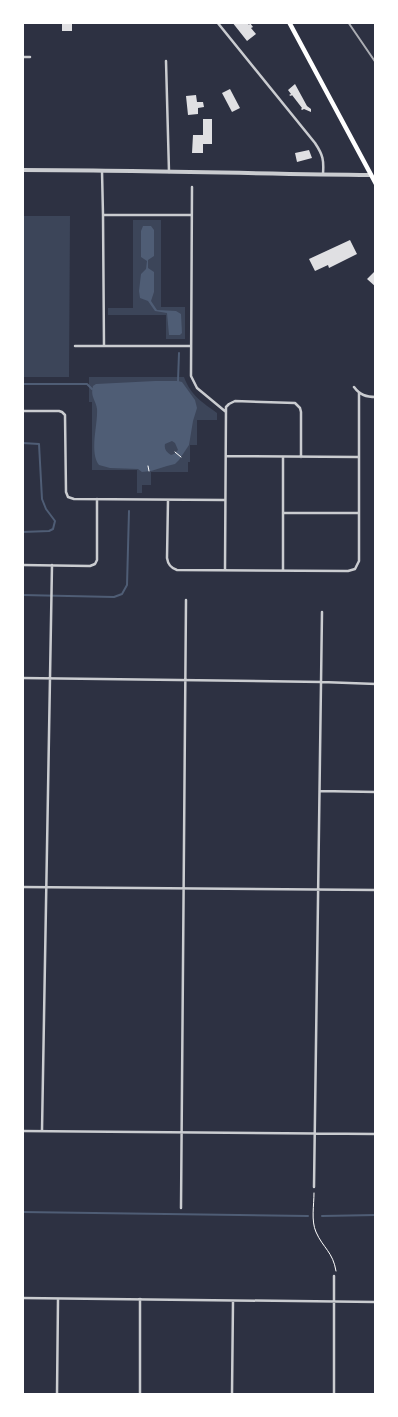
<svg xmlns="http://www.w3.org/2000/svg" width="398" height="1417" font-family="Quicksand,sans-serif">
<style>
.green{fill:#3c4559}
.water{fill:#4f5d75;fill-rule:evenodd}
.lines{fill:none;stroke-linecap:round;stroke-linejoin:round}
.stream{stroke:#4f5d75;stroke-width:2}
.building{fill:#e0e0e3}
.path{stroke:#fff;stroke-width:1}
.minor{stroke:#caccd0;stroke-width:2.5}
.tertiary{stroke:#caccd0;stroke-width:4}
.primary{stroke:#fff;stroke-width:4.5}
.rail{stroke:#abadb3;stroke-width:2}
</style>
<rect width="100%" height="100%" fill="#2d3142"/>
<path class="green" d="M 23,216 L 70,216 L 69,377 L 23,377 Z
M 133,220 L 161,220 L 161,307 L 185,307 L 185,339 L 166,339 L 166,315 L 108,315 L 108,308 L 133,308 Z
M 89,377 L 184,377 C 191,396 202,402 217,413 L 217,420 L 197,420 L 197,445 L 190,445 L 190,462 L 188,462 L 188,472 L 151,472 L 151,485 L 142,485 L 142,493 L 137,493 L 137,470 L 92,470 L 92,402 L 89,402 Z"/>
<path class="water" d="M 143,226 L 151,226 L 154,230 L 154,256 L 148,260 L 148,268 L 154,272 L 154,292 L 151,301 L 157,310 L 176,311 L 181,314 L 182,333 L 180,335 L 169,335 L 167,313 L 155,311 L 148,301 L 140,298 L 139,291 L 141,274 L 146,269 L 147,261 L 141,257 L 141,231 Z
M 155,381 L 178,381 L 182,382 L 195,400 L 197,408 L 193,421 L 189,445 L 179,460 L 175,464 L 167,466 L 151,471 L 142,472 L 138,469 L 110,468 L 99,465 C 89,452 98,425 97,409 C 96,400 90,397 93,386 L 96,384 ZM 172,441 L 175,443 L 178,450 L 174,454 L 171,455 C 166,452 164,449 165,444 Z"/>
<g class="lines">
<path class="stream" d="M 178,381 L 179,353
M 22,384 L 87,384 L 92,389
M 22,443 L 39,444 L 42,499 L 46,509 L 55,521 L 53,529 L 49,531 L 22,532
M 22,595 L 114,597 L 122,594 L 127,585 L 129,511
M 22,1212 L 308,1216
M 322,1216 L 376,1215"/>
</g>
<path class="building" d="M 62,22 L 72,22 L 72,31 L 62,31 Z
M 232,22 L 247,22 L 249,25 L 250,23 L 253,27 L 251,28 L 256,34 L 247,41 Z
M 295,84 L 307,106 L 311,109 L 311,112 L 304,109 L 302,110 L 301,109 L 302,108 L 292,95 L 291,96 L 289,95 L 291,94 L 288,90 Z
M 230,89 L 240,108 L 232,112 L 222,93 Z
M 196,95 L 197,102 L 203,102 L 204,107 L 198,108 L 198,114 L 188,115 L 186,96 Z
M 203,119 L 212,119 L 212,144 L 203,144 L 203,153 L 192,153 L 193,135 L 203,135 Z
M 309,150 L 312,158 L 297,162 L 295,153 Z
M 350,240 L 357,254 L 329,268 L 328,265 L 315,271 L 309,259 Z
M 376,270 L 376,287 L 367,279 Z"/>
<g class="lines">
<path class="path" d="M 175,452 L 181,457
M 148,466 L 149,471
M 314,1193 C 314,1205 311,1221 316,1232 C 323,1248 333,1252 336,1271"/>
<path class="minor" d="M 217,22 L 315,143 C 323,155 324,160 323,174
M 22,57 L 30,57
M 166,61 L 169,172
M 102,171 L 103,215
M 192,187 L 191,376 L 197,388 L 226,412
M 75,346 L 104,346
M 191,346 L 104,346 L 103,215 L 191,215
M 354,387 C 360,395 366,397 376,397
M 22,411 L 59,411 L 62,412 L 65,415 L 66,492 L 68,497 L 74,499 L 225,500
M 226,456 L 358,457
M 168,500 L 167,558 C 168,565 171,568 177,570 L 348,571 L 355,569 L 359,561 L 359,393
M 283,513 L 359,513
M 22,565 L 90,566 L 95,564 L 97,560 L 97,499
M 225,570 L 226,407 L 229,404 L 235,401 L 295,403 L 300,408 L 301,412 L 301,457
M 283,570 L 283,457
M 22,678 L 322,682 L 376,684
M 320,791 L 376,792
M 22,887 L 376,890
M 22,1131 L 376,1134
M 42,1131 L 52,565
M 314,1187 L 322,612
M 181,1208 L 186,600
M 22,1298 L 376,1302
M 57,1394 L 58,1299
M 140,1394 L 140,1299
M 232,1394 L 233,1301
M 334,1394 L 334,1276"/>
<path class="tertiary" d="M 22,170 C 139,170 255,174 371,175"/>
<path class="primary" d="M 289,22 L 376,184"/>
<path class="rail" d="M 348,22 L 376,63"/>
</g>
<rect width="398" height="1417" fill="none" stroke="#ffffff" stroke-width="48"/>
</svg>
